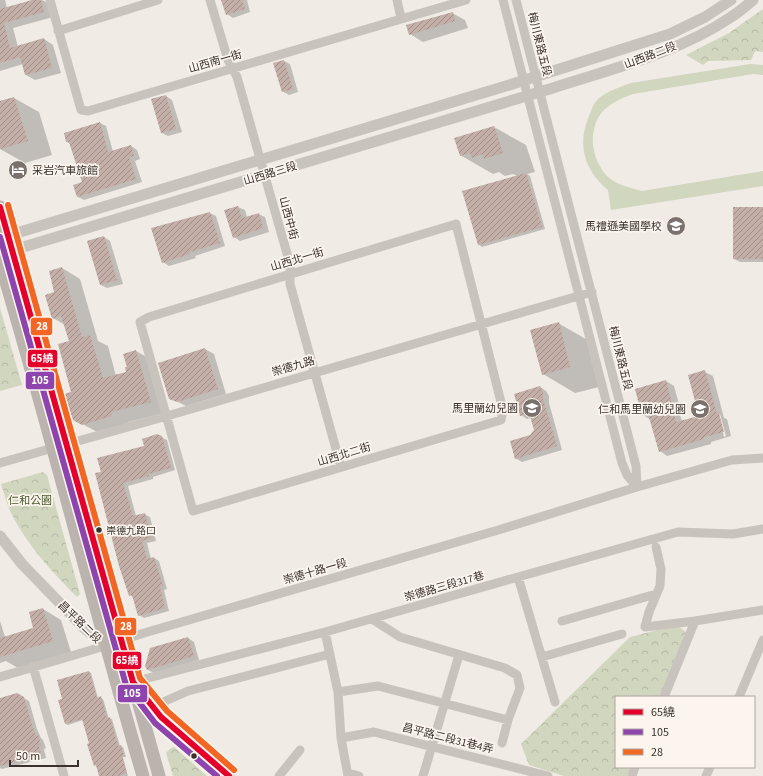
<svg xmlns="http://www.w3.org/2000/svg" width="763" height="776" font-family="'Source Sans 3','Noto Sans TC',sans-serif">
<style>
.grass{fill:#d1d6bf}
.park{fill:url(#park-crowns)}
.shadow{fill:#0003;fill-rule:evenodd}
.building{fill:url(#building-hatch)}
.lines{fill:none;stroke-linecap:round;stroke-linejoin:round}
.minor{stroke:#c9c3be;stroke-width:9}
.tertiary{stroke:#c9c3be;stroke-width:11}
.secondary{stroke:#bab3ae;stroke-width:13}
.bus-1-casing{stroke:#fbf5ee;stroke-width:9}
.bus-2-casing{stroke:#fbf5ee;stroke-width:9}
.bus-3-casing{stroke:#fbf5ee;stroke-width:9}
.bus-1{stroke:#e4002b;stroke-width:6}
.bus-2{stroke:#8e44ad;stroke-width:6}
.bus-3{stroke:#f26522;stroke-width:6}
.bus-dot{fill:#3b302b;stroke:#fbf5ee;stroke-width:1.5}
.labels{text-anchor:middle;stroke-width:3.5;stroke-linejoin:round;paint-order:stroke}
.bus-label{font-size:10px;fill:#3b302b;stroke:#fbf5ee;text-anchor:start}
.street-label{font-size:11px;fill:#3b302b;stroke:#fbf5ee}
.poi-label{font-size:11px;fill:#3b302b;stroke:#fbf5ee;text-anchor:end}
.park-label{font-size:11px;fill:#4a5a2e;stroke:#fbf5ee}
.line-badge{stroke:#fbf5ee;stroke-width:1.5}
.badge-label{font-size:11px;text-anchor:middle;font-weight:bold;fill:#fff}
</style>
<defs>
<pattern id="park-crowns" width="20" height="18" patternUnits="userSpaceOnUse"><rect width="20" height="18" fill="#d1d6bf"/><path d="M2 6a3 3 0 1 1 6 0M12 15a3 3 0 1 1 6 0" fill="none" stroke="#b4b8a4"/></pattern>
<pattern id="building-hatch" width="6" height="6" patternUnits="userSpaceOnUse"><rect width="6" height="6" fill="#c3afa7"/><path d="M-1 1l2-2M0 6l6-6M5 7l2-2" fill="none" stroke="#a08f88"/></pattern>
</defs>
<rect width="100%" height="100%" fill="#f0ebe5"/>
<path class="grass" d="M 750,64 L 763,65 L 763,75 L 753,74 L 633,94 C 621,98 604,106 598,118 C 588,138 593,161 608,177 C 617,185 631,188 642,191 L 763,171 L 763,186 L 611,210 L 608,190 C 584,170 577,144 589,116 C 591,112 592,107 594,104 C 602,92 618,88 631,83 Z"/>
<path class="park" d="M 763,9 L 763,52 L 755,51 L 751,60 L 708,61 L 703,65 L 686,55 L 729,33 Z
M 0,308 L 22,385 L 0,391 Z
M 43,472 L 47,475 L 80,594 L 77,597 C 52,572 27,545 11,513 C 7,504 4,493 1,484 Z
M 677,625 L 687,633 L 660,697 L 616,697 L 616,767 L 631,767 L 627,776 L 564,776 L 529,765 L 521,744 L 630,637 Z
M 174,747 L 207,776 L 173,776 L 166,753 L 170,749 Z"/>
<path class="shadow" d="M 0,0 L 5,0 L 7,8 L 36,0 L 42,0 L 50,4 L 53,17 L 13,28 L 18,47 L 44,39 L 53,45 L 61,73 L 35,80 L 26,75 L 23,64 L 0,71 Z
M 222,0 L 247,0 L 250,12 L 233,18 L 227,14 Z
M 452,13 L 465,20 L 468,28 L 423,42 L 410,34 Z
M 284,61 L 290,64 L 298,92 L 289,95 L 282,91 L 275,64 Z
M 166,96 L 172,100 L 182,132 L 168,136 L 162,133 Z
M 14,98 L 39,112 L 52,155 L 25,163 L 0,149 L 0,102 Z
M 100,123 L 106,126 L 113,152 L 131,146 L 137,150 L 140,159 L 135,161 L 142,182 L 84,200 L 78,197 L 83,183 L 70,144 L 67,142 L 65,134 Z
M 494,127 L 526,145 L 535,172 L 527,174 L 530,176 L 545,229 L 482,247 L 478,244 L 517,176 L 513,174 L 505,176 L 499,172 L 493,174 L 460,155 Z
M 238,207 L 245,210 L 247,217 L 258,214 L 265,217 L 269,232 L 240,241 L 234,237 L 226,211 Z
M 763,208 L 763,262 L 740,262 L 734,259 Z
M 210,213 L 216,216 L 225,246 L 195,256 L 196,258 L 169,266 L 163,262 Z
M 104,237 L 110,241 L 123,284 L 107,288 L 101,285 Z
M 62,268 L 80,279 L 98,341 L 108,346 L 116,376 L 127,373 L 128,367 L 136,351 L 154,361 L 168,412 L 128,422 L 129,426 L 101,434 L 73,419 L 70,342 L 65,325 L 53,318 L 56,293 Z
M 558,323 L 591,342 L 603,386 L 575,393 L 543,374 Z
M 205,349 L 214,354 L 226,394 L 186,406 L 170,398 Z
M 705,372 L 713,376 L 724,418 L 727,419 L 731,436 L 711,442 L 711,444 L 667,456 L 660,451 L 651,420 L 643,415 L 666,381 L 674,386 L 681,411 L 679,412 L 682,421 L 700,416 ZM 718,414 L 720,414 L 726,436 L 724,437 Z
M 540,387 L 546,391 L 549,396 L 549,403 L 562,450 L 522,462 L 515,458 L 535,431 L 531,418 L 527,419 L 521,415 Z
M 159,436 L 167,440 L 175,470 L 153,477 L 153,479 L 128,486 L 136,516 L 144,514 L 150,517 L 156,541 L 147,543 L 151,559 L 154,558 L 159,561 L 167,589 L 164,590 L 169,611 L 144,618 L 139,615 L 134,598 L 130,595 L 102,472 L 145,447 Z
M 43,609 L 61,620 L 71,652 L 18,668 L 6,661 L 0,663 L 0,621 L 5,637 L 35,628 Z
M 188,638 L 194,642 L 199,660 L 154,673 L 148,670 L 146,666 Z
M 88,672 L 91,673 L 98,698 L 103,699 L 109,719 L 112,719 L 120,746 L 123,747 L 126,757 L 123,757 L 128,776 L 100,776 L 97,767 L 95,765 L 83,720 L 68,725 L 66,724 L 64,699 Z
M 17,694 L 29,701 L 37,729 L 41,738 L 43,740 L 46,748 L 44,749 L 46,758 L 2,769 L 0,768 L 0,699 Z"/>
<path class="building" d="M 32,0 L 41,0 L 44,12 L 4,23 L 10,48 L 44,38 L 52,68 L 25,75 L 20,57 L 0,63 L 0,9 Z
M 221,0 L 242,0 L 245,9 L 226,15 Z
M 453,12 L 455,21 L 409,35 L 406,25 Z
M 284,60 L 293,89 L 282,92 L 273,63 Z
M 166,95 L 176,129 L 161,133 L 151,99 Z
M 14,97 L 28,141 L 0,149 L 0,101 Z
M 100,122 L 108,152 L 131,145 L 134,156 L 129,157 L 136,179 L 77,197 L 73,185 L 82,182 L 69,142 L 66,142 L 64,133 Z
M 494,126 L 503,153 L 484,159 L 483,154 L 472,158 L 470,153 L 460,156 L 454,138 Z
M 526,173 L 542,227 L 478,245 L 462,191 Z
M 238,206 L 242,218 L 259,213 L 263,228 L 233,238 L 224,210 Z
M 733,207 L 763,207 L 763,259 L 733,259 Z
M 210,212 L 220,243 L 190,252 L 190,254 L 162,263 L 151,228 Z
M 104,236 L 117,280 L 100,285 L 87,241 Z
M 62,267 L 82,337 L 90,335 L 103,378 L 126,372 L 125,367 L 127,367 L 123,354 L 136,350 L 151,402 L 111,412 L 112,416 L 82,425 L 73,420 L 64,394 L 71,392 L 58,344 L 69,341 L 61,316 L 52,319 L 45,295 L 54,292 L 49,271 Z
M 559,322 L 570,367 L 542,375 L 530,330 Z
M 205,348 L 218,389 L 177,402 L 169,399 L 158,363 Z
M 705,370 L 717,414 L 719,413 L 724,432 L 704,437 L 704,439 L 659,452 L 648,414 L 642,416 L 635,389 L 666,380 L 673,407 L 672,408 L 676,422 L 699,416 L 688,375 Z
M 540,386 L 543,391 L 543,399 L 557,446 L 515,459 L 510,441 L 530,435 L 534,430 L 529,413 L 520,416 L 514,394 Z
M 157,434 L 162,436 L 171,468 L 148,474 L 149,476 L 123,483 L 133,516 L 145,513 L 151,538 L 142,541 L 147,559 L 154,557 L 163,586 L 160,587 L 165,608 L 138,616 L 132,595 L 129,596 L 119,566 L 95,473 L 101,472 L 97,458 L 144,446 L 142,439 Z
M 43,608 L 53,641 L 0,657 L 0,638 L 33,628 L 29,612 Z
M 188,637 L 194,656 L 147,670 L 145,666 L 150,648 Z
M 89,671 L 97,698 L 101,696 L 107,718 L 110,717 L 118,746 L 121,745 L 124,756 L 122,757 L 127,773 L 118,776 L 99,776 L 96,765 L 94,766 L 87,744 L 89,743 L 82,719 L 65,724 L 58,700 L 62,699 L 57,680 Z
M 17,693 L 24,697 L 32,725 L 36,736 L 38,735 L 41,745 L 39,746 L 41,755 L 0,766 L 0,698 Z"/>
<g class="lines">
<path class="minor" d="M 50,0 L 81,110 L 88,111 L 466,0
M 210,0 L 228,60 L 237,77 L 268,187 L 290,264 L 290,284 L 341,467
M 397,0 L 401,18
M 503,0 L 622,463 L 627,475 L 637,487
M 516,0 L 636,466 L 637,487
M 58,31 L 158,0
M 456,224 L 503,410 L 501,420 L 193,511 L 140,322 L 149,317 Z
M 0,463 L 167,416 L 592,292
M 656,547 L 661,569 L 660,586 L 649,612 L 645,627 L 695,621 L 763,610
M 518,577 L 555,702
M 372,619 L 400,637 L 505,668 L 517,675 L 520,688 L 508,720 L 502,743
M 562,621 L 656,594
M 325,632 L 338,692 L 341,738 L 348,776
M 542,657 L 622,634
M 33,666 L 64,776
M 0,677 L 105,646 L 144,633 L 495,531 L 637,487 L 732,460 L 763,458
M 133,682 L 325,632 L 518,577 L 678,532 L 733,534 L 763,529
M 338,692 L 378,686 L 508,720
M 664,697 L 695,621
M 739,697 L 763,640
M 152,707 L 188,691 L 330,654
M 341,738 L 374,732 L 548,776
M 348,773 L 359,776
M 279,776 L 300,750
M 423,776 L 459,655
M 632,776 L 635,767
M 706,776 L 710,767"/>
<path class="tertiary" d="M 0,238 L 506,86 L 670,34 L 705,17 L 731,0
M 0,254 L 553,88 C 612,69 680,52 731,17 C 739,12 746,6 753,0
M 0,536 L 22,564 L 82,626 L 105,646 L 161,717 L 229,776"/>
<path class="secondary" d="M 0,207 L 159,776
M 0,262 C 51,432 93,605 143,776"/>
<g class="bus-1-casing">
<path id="bus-1" d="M 0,207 L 133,682 L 161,717 L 229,776"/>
</g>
<g class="bus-2-casing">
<path id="bus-2" d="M 0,237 L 126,685 L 155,723 L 217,776"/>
</g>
<g class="bus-3-casing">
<path id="bus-3" d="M 8,205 L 140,678 L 167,711 L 234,770"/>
</g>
<use href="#bus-1" class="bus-1"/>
<use href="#bus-2" class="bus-2"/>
<use href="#bus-3" class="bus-3"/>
</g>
<defs>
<g id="hotel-disc" transform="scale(1)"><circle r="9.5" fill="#7a716c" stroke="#fbf5ee"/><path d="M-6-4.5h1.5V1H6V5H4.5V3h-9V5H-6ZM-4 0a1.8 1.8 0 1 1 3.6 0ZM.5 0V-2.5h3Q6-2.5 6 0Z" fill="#fff"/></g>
<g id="school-disc" transform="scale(1)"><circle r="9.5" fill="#7a716c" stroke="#fbf5ee"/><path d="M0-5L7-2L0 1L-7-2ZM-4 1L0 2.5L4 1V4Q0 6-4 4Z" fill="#fff"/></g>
</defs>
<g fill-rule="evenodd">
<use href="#hotel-disc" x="18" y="170"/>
<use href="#school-disc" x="676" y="226"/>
<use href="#school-disc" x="532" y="408"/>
<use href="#school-disc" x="700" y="409"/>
</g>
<g class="bus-dot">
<circle cx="99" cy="530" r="3.5"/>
<circle cx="194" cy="756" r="3.5"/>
</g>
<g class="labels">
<g class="bus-label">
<text x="106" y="534">崇德九路口</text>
</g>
<g class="street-label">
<text transform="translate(540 44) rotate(76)" y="4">梅川東路五段</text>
<text transform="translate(650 55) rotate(-21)" y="4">山西路二段</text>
<text transform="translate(215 61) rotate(-16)" y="4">山西南一街</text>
<text transform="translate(270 173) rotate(-17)" y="4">山西路三段</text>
<text transform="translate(289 218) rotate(75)" y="4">山西中街</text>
<text transform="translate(297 259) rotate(-17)" y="4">山西北一街</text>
<text transform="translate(621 358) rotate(76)" y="4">梅川東路五段</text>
<text transform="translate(293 366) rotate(-16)" y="4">崇德九路</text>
<text transform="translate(344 454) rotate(-17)" y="4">山西北二街</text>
<text transform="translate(315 571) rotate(-16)" y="4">崇德十路一段</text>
<text transform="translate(444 586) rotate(-16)" y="4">崇德路三段317巷</text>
<text transform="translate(80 622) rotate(44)" y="4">昌平路二段</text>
<text transform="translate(448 738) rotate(14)" y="4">昌平路二段31巷4弄</text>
</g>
<g class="poi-label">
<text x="32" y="174" text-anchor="start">采岩汽車旅館</text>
<text x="662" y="230">馬禮遜美國學校</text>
<text x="518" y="412">馬里蘭幼兒園</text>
<text x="686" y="413">仁和馬里蘭幼兒園</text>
</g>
<g class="park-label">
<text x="30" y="504">仁和公園</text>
</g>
</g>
<g class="line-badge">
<rect x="30" y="317" width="23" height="19" rx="4" fill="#f26522"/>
<rect x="27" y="349" width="31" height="19" rx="4" fill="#e4002b"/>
<rect x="25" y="371" width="30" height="19" rx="4" fill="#8e44ad"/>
<rect x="114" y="617" width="23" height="19" rx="4" fill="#f26522"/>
<rect x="112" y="651" width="30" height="19" rx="4" fill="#e4002b"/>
<rect x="117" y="684" width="31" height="19" rx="4" fill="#8e44ad"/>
</g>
<g class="badge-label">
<text x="42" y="330">28</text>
<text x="42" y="362">65繞</text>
<text x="40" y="384">105</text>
<text x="126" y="630">28</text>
<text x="127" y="664">65繞</text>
<text x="132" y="697">105</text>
</g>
<rect x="615" y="696" width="140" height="72" fill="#fbf5ee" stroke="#aea6a0"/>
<rect x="623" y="709" width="20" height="6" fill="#e4002b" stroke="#aea6a0"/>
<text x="651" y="716" font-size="12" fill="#3b302b">65繞</text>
<rect x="623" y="729" width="20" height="6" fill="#8e44ad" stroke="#aea6a0"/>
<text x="651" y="736" font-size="12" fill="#3b302b">105</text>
<rect x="623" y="749" width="20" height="6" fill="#f26522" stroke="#aea6a0"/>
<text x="651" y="756" font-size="12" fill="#3b302b">28</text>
<path d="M10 760v6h68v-6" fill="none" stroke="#3b302b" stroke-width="2"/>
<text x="16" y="760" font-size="12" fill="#3b302b" stroke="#fbf5ee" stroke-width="3" paint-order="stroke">50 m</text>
</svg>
